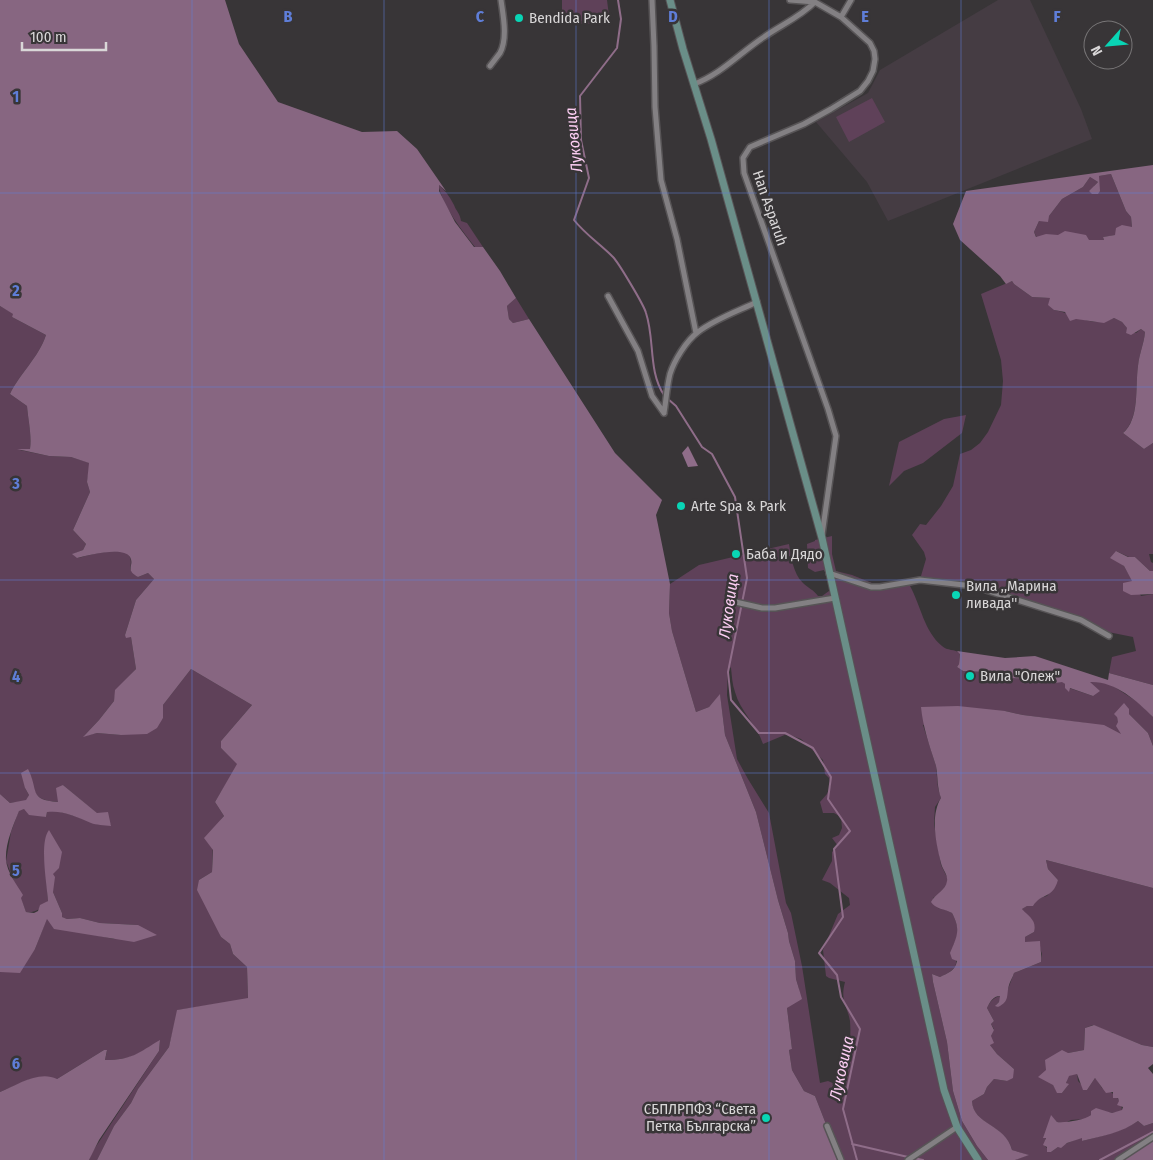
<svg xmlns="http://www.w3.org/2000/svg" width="1153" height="1160" font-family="'Fira Sans Condensed',sans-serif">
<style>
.built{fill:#453c43}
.green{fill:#5f4159;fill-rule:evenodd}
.forest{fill:#876681;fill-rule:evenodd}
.water{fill:#8f6d89}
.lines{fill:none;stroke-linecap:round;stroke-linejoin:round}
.stream{stroke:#8f6d89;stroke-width:2}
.street-casing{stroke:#575456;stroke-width:8}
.secondary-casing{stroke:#575456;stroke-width:9}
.street{stroke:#838083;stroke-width:5}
.secondary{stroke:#6a8e88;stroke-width:7}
.grid{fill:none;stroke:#5f7ed8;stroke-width:1;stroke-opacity:0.55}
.poi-dot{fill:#09d5b5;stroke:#383537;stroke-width:2}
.labels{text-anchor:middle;stroke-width:5;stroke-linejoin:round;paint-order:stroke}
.poi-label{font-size:15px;fill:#d9d7d8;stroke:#383537;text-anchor:start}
.street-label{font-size:15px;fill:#d9d7d8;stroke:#383537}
.water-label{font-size:16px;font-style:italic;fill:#fccef3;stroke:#383537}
.grid-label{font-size:16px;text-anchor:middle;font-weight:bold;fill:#5f7ed8;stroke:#383537;stroke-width:5;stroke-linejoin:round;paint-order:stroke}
</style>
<rect width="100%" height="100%" fill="#383537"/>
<path class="built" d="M 998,0 L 1030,0 L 1081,109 L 1092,139 L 888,221 L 867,182 L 816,122 L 868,93 L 880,70 Z"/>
<path class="green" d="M 562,0 L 607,0 L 609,16 L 596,24 L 562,23 Z
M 872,98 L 885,122 L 849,142 L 836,117 Z
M 1111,174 L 1126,211 L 1131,217 L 1132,227 L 1116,235 L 1103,237 L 1104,240 C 1099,240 1093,241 1088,240 C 1070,238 1055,231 1037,238 L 1034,232 L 1039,221 L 1049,216 L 1062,199 L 1083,187 L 1090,177 L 1098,182 L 1094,186 L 1098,194 L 1099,176 Z
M 438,184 C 447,193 448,194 454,205 C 456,211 460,213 461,221 L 467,223 L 483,247 L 475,247 C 461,229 443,207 438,184 Z
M 1012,281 L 1014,284 L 1032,297 L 1050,298 L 1054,310 C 1075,314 1092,329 1114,318 L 1122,322 L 1128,329 L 1126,333 L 1136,333 L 1141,329 L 1145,332 C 1144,344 1139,354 1138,366 C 1135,387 1140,418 1123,433 L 1144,449 L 1153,443 L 1153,554 L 1149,554 L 1151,562 L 1153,563 L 1153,571 L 1150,571 L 1135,557 L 1129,557 L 1116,551 L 1117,560 L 1124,566 L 1141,596 L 1153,594 L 1153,685 L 1109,673 L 1112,657 L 1136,651 L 1133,637 L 1108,632 L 1105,635 L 1094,631 L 1088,625 L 1072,617 L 978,588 L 922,582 L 910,586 C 921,606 924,631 942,646 C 947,651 955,649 960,653 L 959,664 L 957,667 L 963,671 L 986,672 L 989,678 C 1009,676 1031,681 1052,680 L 1056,683 L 1062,681 L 1069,688 L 1093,696 L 1089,682 L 1102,682 L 1110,684 L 1139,703 L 1153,717 L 1153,746 L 1148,733 L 1129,714 L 1117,717 L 1122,735 L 1085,723 L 1023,715 L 1005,711 L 923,725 L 936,766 L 938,788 L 941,798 L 935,807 L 934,824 L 941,865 L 947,877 L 947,884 L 940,893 L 933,898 L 938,908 L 944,909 L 952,913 C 958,924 960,934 953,946 C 958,965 959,968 940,977 L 932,974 L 933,982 L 947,1042 L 953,1091 L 962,1121 L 977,1146 L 988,1160 L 840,1160 L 815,1096 L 804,1091 L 792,1070 L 789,1050 L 792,1049 L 787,1008 L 799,989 L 796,979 L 795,961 L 789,941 L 788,933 L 778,900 L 756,812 L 725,735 L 720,695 L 709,707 L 696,712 L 672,631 L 669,613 L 670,584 L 699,565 L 789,544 C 791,556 793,574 803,583 C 808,588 814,590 818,596 L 822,596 L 829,591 L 830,582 L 824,570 L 815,572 L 808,568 L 807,544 L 815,541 L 815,540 L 832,536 L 832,554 L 836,571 L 852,575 L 877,585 L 921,576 L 926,559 L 924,552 L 912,535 L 920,524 L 926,525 L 941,506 L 953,486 L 960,454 L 971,450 L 980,443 L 988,432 L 1001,405 L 1003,381 L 1001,360 L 981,294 ZM 728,666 L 731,668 C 732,676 732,684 735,692 C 740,711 757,725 763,744 L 787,734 L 801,739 L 823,760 L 825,774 L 829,778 L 831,785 L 827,794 L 820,802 L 823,813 L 834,813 L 841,817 L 842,828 L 839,835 L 832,838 L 838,846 L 832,852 L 832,861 L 822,880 L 830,883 L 849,898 L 850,905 L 838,914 L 823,950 L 826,976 L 829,978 L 845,982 C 840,1001 847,1005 850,1021 C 851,1032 850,1046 848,1057 L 842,1057 L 838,1065 L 845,1075 L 841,1081 L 835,1084 L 828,1081 L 820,1083 L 802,966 L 791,913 L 786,903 L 769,813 L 748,779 L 737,759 L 727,695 Z
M 516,298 L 529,319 L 513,323 L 509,319 L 507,306 Z
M 0,306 L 14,314 L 12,317 L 46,335 C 39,357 20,373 10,394 L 27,406 C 28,419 32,436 30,449 L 20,450 L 49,456 L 71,457 L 90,463 L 87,482 L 90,492 L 73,530 L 86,544 L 83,550 L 73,554 L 78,558 C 88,555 120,547 128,554 C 132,559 131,564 130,569 L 138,577 L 148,573 L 154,579 L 136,600 L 125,635 L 131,637 L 136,669 L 116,690 L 114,701 L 99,720 L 84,736 L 97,733 L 121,735 L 163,718 L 163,705 L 191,669 L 252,705 L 221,741 L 221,748 L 238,764 L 215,802 L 224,816 C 211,829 213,854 212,872 L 199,880 L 221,937 L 230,944 L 233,954 L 247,967 L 248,999 L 178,1010 L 169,1047 L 138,1089 L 131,1103 L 114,1126 L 97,1160 L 89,1160 L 91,1154 L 159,1051 L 160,1041 C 137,1054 132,1060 105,1060 L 107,1051 L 104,1050 L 57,1079 L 30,1079 L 0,1092 L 0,972 L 35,949 L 47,918 L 85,933 L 114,939 L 138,925 L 100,923 L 80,918 L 67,919 L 61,917 L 62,913 L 53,892 L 53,874 L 44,848 L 48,901 C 41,908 37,913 26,912 L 6,861 L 11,832 L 19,810 L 24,809 L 46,817 L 47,811 C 70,810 89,825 111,825 L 63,785 L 58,802 C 38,800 34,797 31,776 L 25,788 L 29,795 L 26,801 L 10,803 L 0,794 Z
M 966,415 L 962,433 L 923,463 L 904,471 L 889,486 L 899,442 L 944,419 Z
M 1046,860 L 1153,888 L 1153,1047 L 1142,1045 L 1093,1025 L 1085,1028 L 1084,1050 L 1068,1053 L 1053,1085 L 1058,1093 L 1062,1093 L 1068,1085 L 1066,1083 L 1068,1076 L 1077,1073 L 1078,1081 L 1087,1090 L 1095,1078 L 1097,1080 L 1102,1088 C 1112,1092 1122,1098 1122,1111 L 1112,1113 L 1102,1111 L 1091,1115 L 1086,1119 L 1071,1120 L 1065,1123 L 1057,1122 L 1051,1116 L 1044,1145 L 1051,1152 L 1058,1147 L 1082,1137 L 1082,1141 C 1101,1136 1122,1132 1138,1121 L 1144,1126 L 1153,1123 L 1153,1139 L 1120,1160 L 1015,1160 L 1028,1155 L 1012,1150 C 1006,1125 972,1124 972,1101 L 984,1094 L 987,1087 L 994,1079 L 1007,1081 L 1014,1069 L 997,1054 L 990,1045 L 991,1036 L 994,1029 L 991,1024 L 994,1021 L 987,1008 C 990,1002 993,997 1001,996 L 999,1002 L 996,1005 L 998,1007 L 1008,989 L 1014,973 L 1041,962 L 1042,954 L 1040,948 L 1025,942 L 1025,937 L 1034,932 L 1022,909 C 1029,905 1039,897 1047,896 L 1058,880 L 1048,869 Z"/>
<path class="forest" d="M 0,0 L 225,0 L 239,44 L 278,102 L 362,132 L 397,131 L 417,149 L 446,191 L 439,185 L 439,191 L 455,222 L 474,247 L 483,247 L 500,271 L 516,298 L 507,306 L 509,319 L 513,323 L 529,319 L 615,453 L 662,500 L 656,515 L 670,584 L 669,613 L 672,631 L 696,712 L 709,707 L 720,694 L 725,735 L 756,812 L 778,900 L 788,933 L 789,941 L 795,961 L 796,979 L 802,999 L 787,1008 L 792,1049 L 789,1050 L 792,1070 L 804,1091 L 815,1096 L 840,1160 L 97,1160 L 114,1126 L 131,1103 L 138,1089 L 169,1047 L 177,1010 L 248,998 L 247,967 L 233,954 L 230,944 L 221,937 L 197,890 L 199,880 L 212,872 L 213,850 L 204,838 L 224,816 L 215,802 L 237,764 L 221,748 L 221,741 L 252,705 L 191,669 L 163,705 L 163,718 L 157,728 L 147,734 L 121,735 L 97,733 L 83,737 L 99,720 L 114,701 L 115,690 L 136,669 L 131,637 L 126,638 L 125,635 L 136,600 L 154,579 L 148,573 L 138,577 C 124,569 135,566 130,557 C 124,546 88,555 77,558 L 72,554 L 83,550 L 86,544 L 73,530 L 90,492 L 87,482 L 89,463 L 71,457 L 49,456 L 17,449 L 30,449 C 32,436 28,419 27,406 L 10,394 C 20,373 39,357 46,335 L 12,317 L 13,314 L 0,306 Z
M 1153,165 L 1153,443 L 1144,449 L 1123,433 C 1140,419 1135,387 1138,366 C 1139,354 1144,344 1145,332 L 1141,329 L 1131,335 L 1126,333 L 1127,328 L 1122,322 L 1114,318 L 1104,323 L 1076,319 L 1070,321 L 1065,312 L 1054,310 L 1048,305 L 1050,298 L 1032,297 L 1014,284 L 1012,281 L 1006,284 L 1000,276 L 960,240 L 953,224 L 966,191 ZM 1111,174 L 1126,211 L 1131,217 L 1132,227 L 1122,225 L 1116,228 L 1115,235 L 1103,237 L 1104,240 L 1089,240 L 1086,235 L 1065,231 L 1058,235 L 1046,234 L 1036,237 L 1034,232 L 1039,221 L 1048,222 L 1049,216 L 1062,199 L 1083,187 L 1090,177 L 1098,182 L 1089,191 L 1092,194 L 1098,194 L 1100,191 L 1099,176 Z
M 1116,551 L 1128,557 L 1135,557 L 1150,571 L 1153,571 L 1153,594 L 1131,595 L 1123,591 L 1123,583 L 1132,581 L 1124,566 L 1110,558 Z
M 957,651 L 1005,658 L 1035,656 L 1108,680 L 1109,673 L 1153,685 L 1153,717 C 1136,700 1115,681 1090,682 L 1100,691 L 1093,696 L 1070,688 L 1069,692 L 1065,688 L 1065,684 L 1062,682 L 1056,683 L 1052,680 C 1031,681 1010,676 988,678 L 985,672 L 963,671 L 957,667 L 959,664 L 960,654 Z
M 1124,703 L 1129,709 L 1129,714 L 1148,733 L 1153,746 L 1153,888 L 1046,860 L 1048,869 L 1058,880 C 1052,900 1042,892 1033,906 L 1027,906 L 1022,909 C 1029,917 1037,920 1034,932 L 1025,937 L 1025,942 L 1040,941 C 1040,949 1042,954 1041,962 L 1014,973 C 1013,977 1010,981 1009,985 C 1006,996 1010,1001 998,1007 L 995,1006 L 999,1002 L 1000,996 C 993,996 990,1002 987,1008 L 994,1021 L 991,1024 L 994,1030 L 991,1036 L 994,1043 L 990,1045 L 997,1054 L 1014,1069 L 1013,1078 L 1007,1081 L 994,1079 L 987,1087 L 984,1094 L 972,1101 C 973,1125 1006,1124 1012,1150 L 1029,1155 L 1015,1160 L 988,1160 L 977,1146 L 962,1121 L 953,1091 L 947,1042 L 933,982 L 932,974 L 940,977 C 948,973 955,971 957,961 L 952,959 L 950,953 C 957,936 961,930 952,913 C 945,909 935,909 931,902 C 935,894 946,890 947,881 C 948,874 942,869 941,863 C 936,843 930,816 941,798 C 937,788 938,777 936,766 C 930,747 923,728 921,707 L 958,706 L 1005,711 L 1023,715 L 1104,725 L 1121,734 L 1116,726 L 1118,722 L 1117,717 L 1114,714 Z
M 28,769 C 39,790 28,800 58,802 L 56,788 L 63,785 L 97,813 L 108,812 L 111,826 C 104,825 96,825 91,823 C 77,817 63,810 47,812 L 46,817 L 29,815 L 24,809 L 19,811 C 13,826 5,844 6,860 C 7,872 17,885 23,895 L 21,898 L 26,912 L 34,913 L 38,911 L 40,905 L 48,901 C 47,885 39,842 49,830 L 62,852 L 59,868 L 53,874 L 55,877 L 53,892 L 62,913 L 62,917 L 67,919 L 80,918 L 100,923 L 138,925 L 157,935 L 134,942 L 54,929 L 47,919 L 35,949 L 20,973 L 0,972 L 0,794 L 10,803 L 26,800 L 29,795 L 25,788 L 21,773 Z
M 1094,1025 L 1142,1045 L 1153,1047 L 1153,1064 L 1148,1068 L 1153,1074 L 1153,1123 L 1144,1126 L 1138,1121 C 1122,1133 1101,1136 1082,1141 L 1082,1138 L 1067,1143 L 1061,1148 L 1058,1147 L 1051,1152 L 1047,1152 L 1047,1147 L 1043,1145 L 1046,1138 L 1043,1138 L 1051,1115 L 1057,1122 C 1065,1123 1085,1120 1091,1115 L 1091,1111 L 1096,1108 L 1112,1113 L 1122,1110 L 1123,1107 L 1117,1105 L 1119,1101 L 1118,1098 L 1113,1098 L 1113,1092 L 1106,1093 L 1095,1078 L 1087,1090 L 1083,1090 L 1077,1074 L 1069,1076 L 1066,1083 L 1069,1084 L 1062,1093 L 1057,1093 L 1053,1085 L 1038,1077 L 1046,1070 L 1045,1060 L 1062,1050 L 1068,1053 L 1084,1050 L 1085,1028 Z
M 160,1040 L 159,1051 L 99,1140 L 89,1160 L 0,1160 L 0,1092 C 17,1085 39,1070 57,1079 L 104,1050 L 107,1050 L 105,1060 C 132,1060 138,1053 160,1040 Z
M 1153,1139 L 1153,1160 L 1120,1160 Z"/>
<path class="water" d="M 688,446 L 698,466 L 688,467 L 682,453 Z"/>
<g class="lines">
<path class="stream" d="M 618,0 L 621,19 L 617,48 L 580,96 L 581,140 L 589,178 L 574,220 C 585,234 600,244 613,257 C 618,262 644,305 646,313 C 655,340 648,371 664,395
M 668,399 L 676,406 L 702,447 L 712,454 L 735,497 L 747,578 L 728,672 L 731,700 L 759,733 L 785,733 L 813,748 L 831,777 L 828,799 L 850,831 L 834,849 L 843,917 L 819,953 L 837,975 L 841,997 L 860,1029 L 843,1109 L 857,1160
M 852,1144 L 908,1157
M 913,1158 L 923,1160
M 1100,1160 L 1153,1132"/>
<g class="street-casing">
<path id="street" d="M 652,0 L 654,46 L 655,107 L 661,180 L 677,239 L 696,333
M 790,0 L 815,2 L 841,17 L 870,43 L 874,51 L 875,59 L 873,71 L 868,81 L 860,91 L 831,109 L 804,124 L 750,147 L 743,158 L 744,173 L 828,409 L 836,436 L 822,535
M 841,17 L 851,0
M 490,66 C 493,62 497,57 500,53 C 508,38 503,15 501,0
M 694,84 C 720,75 741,52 764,37 C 781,25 800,17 815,2
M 608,296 L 638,351 L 652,396 L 664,413
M 664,413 C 666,401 667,386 670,374 C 674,361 686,341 698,332 C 715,319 738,311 757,302
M 829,573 L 871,587 L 880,587 L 920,580 L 973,586 L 1081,620 L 1109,636
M 731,601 L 762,608 L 775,608 L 835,598
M 827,1126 L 841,1160
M 908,1160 L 957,1127
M 1118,1160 L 1153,1137"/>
</g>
<g class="secondary-casing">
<path id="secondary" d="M 670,0 L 683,49 L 711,139 L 822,538 L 944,1090 L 957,1127 L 978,1160"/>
</g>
<use href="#street" class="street"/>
<use href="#secondary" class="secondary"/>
</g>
<path class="grid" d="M 192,0 L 192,1160M 384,0 L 384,1160M 576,0 L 576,1160M 769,0 L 769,1160M 961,0 L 961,1160M 0,193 L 1153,193M 0,387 L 1153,387M 0,580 L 1153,580M 0,773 L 1153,773M 0,967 L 1153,967"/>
<g class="poi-dot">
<circle cx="519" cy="18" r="5"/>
<circle cx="681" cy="506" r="5"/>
<circle cx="736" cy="554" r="5"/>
<circle cx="956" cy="595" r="5"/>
<circle cx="970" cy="676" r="5"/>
<circle cx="766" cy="1118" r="5"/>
</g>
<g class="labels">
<g class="poi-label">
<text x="529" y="23">Bendida Park</text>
<text x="691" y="511">Arte Spa &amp; Park</text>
<text x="746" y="559">Баба и Дядо</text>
<text x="966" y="591">Вила ,,Марина<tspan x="966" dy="17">ливада''</tspan></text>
<text x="980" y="681">Вила "Олеж"</text>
<text x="756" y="1114" text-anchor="end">СБПЛРПФЗ “Света<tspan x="756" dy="17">Петка Българска”</tspan></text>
</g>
<g class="street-label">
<text transform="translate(770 208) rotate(71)" y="5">Han Asparuh</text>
</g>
<g class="water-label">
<text transform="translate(573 140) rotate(-96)" y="6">Луковица</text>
<text transform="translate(728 606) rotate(-82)" y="6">Луковица</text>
<text transform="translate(841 1068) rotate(-78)" y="6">Луковица</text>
</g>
</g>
<g class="grid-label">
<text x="288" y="22">B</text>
<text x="480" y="22">C</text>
<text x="673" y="22">D</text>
<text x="865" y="22">E</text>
<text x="1057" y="22">F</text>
<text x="16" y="102">1</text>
<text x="16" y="296">2</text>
<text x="16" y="489">3</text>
<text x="16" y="682">4</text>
<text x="16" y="876">5</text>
<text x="16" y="1069">6</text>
</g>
<g transform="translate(1108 45) rotate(243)"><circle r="24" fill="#383537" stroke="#787677"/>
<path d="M0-4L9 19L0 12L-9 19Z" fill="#09d5b5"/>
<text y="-8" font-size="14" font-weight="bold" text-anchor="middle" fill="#d9d7d8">N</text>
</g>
<path d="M22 42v8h84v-8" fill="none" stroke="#d9d7d8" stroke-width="2.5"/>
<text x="30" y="42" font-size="15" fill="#d9d7d8" stroke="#383537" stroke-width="4" paint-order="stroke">100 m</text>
</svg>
